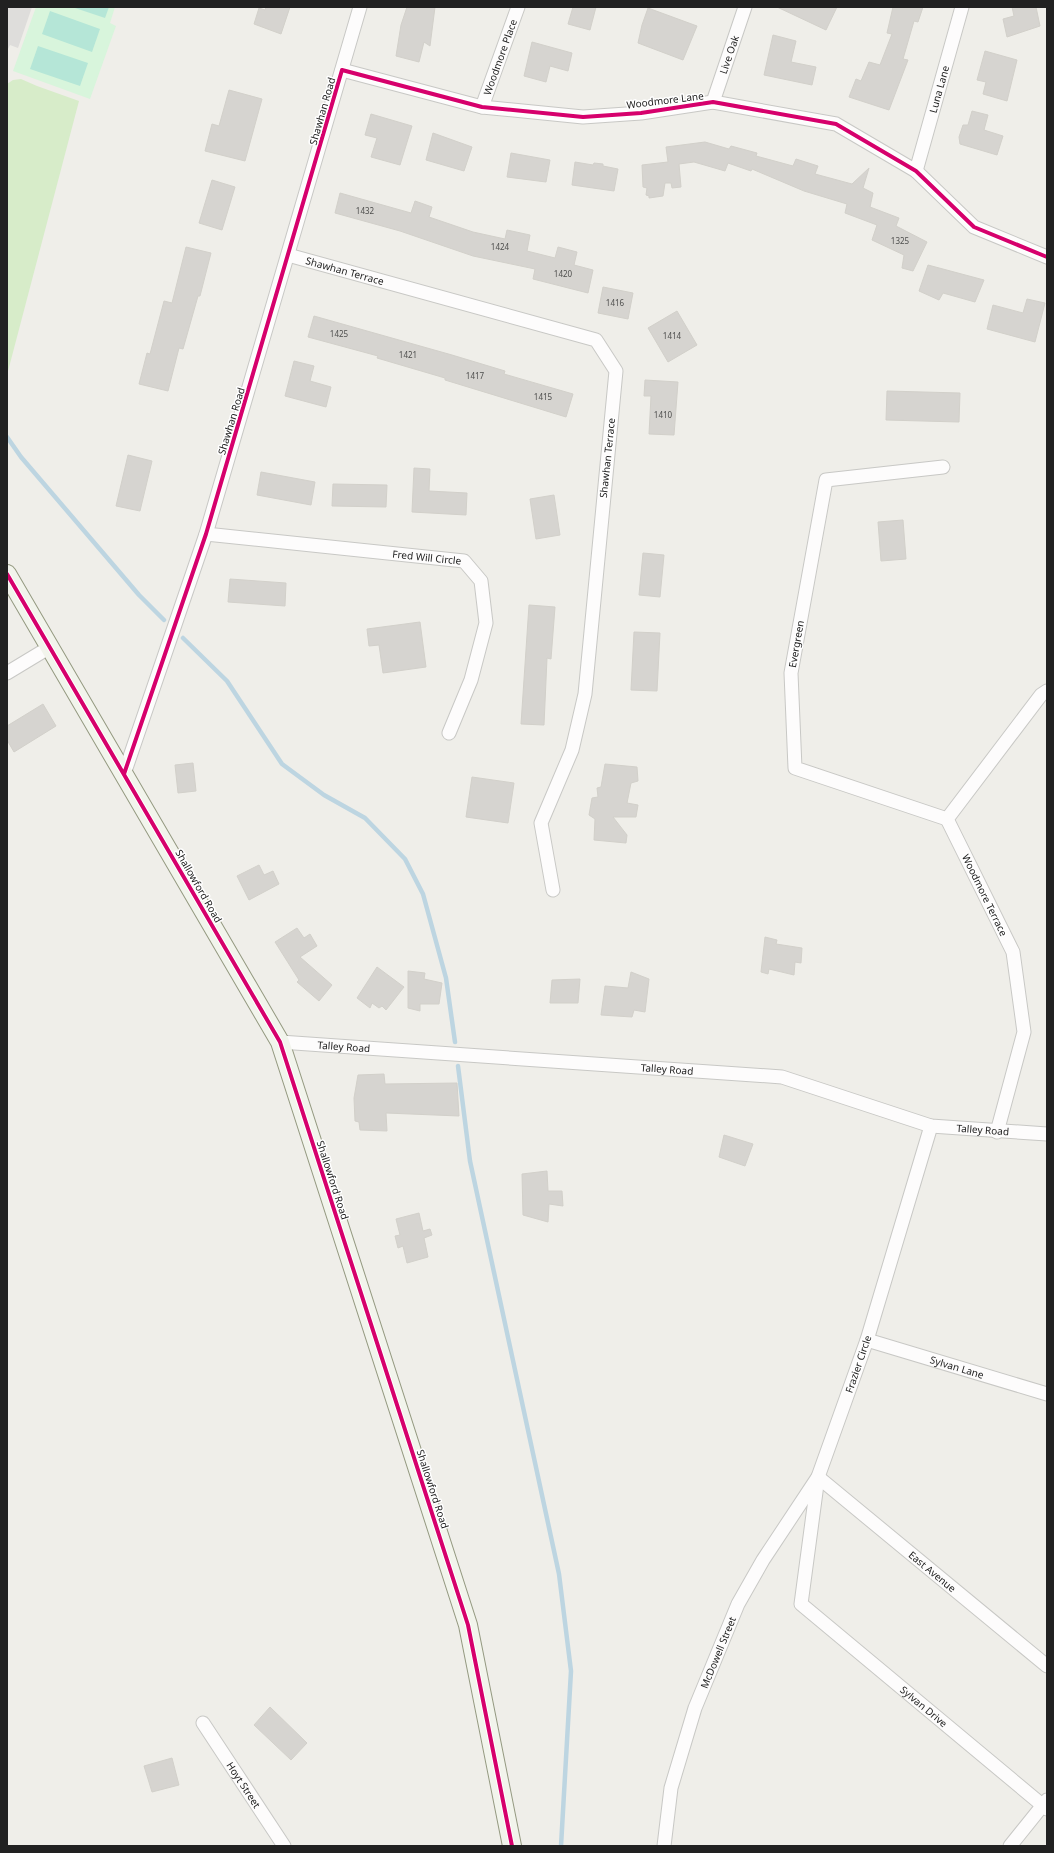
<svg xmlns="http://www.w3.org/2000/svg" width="1054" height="1853" font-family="'Noto Sans',sans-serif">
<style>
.residential{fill:#dedddb}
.grass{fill:#d7ecc9}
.park{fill:#d8f5dc}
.pitch{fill:#b5e6d7}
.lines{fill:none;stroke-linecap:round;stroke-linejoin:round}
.stream{stroke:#bdd5e1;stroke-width:4.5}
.building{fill:#d6d4d0;stroke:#d2d0ca}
.street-casing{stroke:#c8c8c5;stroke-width:15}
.secondary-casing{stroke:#949980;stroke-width:20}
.street{stroke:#fdfcfc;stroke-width:13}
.secondary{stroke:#f2f4ec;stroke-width:18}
.cycleway-casing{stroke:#fff;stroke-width:6}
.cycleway{stroke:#d6006c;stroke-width:4}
.labels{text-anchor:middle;stroke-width:3;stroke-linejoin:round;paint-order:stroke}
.number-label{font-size:8px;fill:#4e4e4d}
.street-label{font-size:10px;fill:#212121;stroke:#fff}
</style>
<rect width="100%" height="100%" fill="#efeee9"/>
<path class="residential" d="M 7,7 L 32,7 L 18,48 L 10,45 L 7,51 Z"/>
<path class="grass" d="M 21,79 L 37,86 L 79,101 L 7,375 L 7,84 L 13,80 Z"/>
<path class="park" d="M 36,7 L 115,7 L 110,23 L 116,26 L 90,99 L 13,71 Z"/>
<path class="pitch" d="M 72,7 L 109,7 L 105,18 Z
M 50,11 L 100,29 L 92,52 L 42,34 Z
M 38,46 L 88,63 L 80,86 L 30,69 Z"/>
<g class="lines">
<path class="stream" d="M 7,437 L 21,457 L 139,595 L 164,620
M 183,638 L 227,681 L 282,764 L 324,795 L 365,818 L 405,859 L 423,894 L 446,978 L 455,1042
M 458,1066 L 470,1161 L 559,1574 L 571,1671 L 561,1846"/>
</g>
<path class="building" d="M 266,7 L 290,7 L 281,34 L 254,24 L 259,8 L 265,10 Z
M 407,7 L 435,7 L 430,46 L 424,42 L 419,62 L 396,56 L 401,25 Z
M 573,7 L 596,7 L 590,30 L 568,24 Z
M 777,7 L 837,7 L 826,30 Z
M 893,7 L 923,7 L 918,22 L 914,21 L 903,59 L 908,60 L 889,110 L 849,97 L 856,79 L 861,81 L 869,62 L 880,65 L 892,34 L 887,33 Z
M 1012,7 L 1036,7 L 1040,26 L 1007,37 L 1003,19 L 1014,16 Z
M 648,8 L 697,26 L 683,60 L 638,43 L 642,25 Z
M 773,35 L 796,41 L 791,62 L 816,67 L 812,85 L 764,75 Z
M 532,42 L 572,53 L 568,71 L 550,66 L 546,82 L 524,76 Z
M 985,51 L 1017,60 L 1007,101 L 983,94 L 986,82 L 977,80 Z
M 229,90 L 262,99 L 245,161 L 205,151 L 212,124 L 219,126 Z
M 972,111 L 988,115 L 984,130 L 1003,136 L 997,155 L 960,144 L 959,137 L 963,125 L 968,125 Z
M 371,114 L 412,126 L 400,165 L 371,157 L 377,138 L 365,135 Z
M 433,133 L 472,147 L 464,171 L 426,160 Z
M 705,142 L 729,149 L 731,146 L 757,153 L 756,156 L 793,166 L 796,159 L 818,166 L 815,174 L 852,184 L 869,168 L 863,188 L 873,193 L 870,207 L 899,218 L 896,226 L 927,242 L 913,271 L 902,268 L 904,255 L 872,240 L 877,225 L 845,213 L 847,204 L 804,191 L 752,169 L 751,171 L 728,163 L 725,171 L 694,162 L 679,164 L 681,187 L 672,188 L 671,183 L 665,183 L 663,196 L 649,198 L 649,196 L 646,195 L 647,188 L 643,187 L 642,165 L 668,162 L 666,147 Z
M 511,153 L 550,160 L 546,182 L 507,177 Z
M 575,162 L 593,165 L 594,163 L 603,164 L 603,166 L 618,169 L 614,191 L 572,185 Z
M 212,180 L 235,187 L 222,230 L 199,223 Z
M 340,193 L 411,213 L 415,201 L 432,207 L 429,217 L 473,232 L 505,239 L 507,230 L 530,235 L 527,251 L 555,258 L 558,247 L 577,252 L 574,265 L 593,270 L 588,293 L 533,279 L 535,269 L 473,256 L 400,231 L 335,213 Z
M 186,247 L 211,253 L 200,296 L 198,296 L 183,349 L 179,348 L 168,391 L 139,384 L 147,353 L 150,354 L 164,301 L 172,303 Z
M 928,265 L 984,280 L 975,302 L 943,293 L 939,300 L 919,291 Z
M 603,287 L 633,293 L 628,319 L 598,313 Z
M 1027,299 L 1045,303 L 1035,342 L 987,329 L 993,305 L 1023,313 Z
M 677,311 L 697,345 L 668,362 L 648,328 Z
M 314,316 L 452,355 L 505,371 L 504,374 L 573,394 L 566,417 L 445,380 L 445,378 L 377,358 L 378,356 L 308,337 Z
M 294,361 L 314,366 L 310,381 L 331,387 L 326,407 L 285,396 Z
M 645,380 L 678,382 L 674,435 L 649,434 L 651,396 L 644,396 Z
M 887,391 L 960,393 L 959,422 L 886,420 Z
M 128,455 L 152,461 L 140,511 L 116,506 Z
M 414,468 L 430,469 L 429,491 L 467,493 L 466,515 L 412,512 Z
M 261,472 L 315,482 L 311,505 L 257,495 Z
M 333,484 L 387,485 L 386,507 L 332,506 Z
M 554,495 L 560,535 L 536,539 L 530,499 Z
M 903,520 L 906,559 L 881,561 L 878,522 Z
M 643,553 L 664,555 L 660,597 L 639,595 Z
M 230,579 L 286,583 L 285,606 L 228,602 Z
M 529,605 L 555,607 L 551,659 L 547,658 L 544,725 L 521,724 Z
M 420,622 L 426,667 L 383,673 L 379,645 L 369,646 L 367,629 Z
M 634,632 L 660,633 L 657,691 L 631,690 Z
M 43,704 L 56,726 L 14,752 L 7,740 L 7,726 Z
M 193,763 L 196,791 L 178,793 L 175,765 Z
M 605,764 L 637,767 L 638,781 L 631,783 L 627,803 L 638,805 L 636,817 L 613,817 L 627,835 L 626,843 L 594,840 L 595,819 L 589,815 L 592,798 L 598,797 L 597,788 L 601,787 Z
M 472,777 L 514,783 L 508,823 L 466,817 Z
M 259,865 L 264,875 L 273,871 L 279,884 L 249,900 L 237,876 Z
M 297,928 L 304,938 L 310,934 L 317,946 L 300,957 L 332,985 L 319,1001 L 297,982 L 299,980 L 275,942 Z
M 765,937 L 777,940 L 776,944 L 802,948 L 801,963 L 795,962 L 794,975 L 769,969 L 768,974 L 761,972 Z
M 377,967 L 404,987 L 386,1010 L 382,1006 L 379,1008 L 372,1003 L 370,1008 L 357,998 Z
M 408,971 L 425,973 L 424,979 L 442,983 L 439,1004 L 420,1004 L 420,1011 L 408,1008 Z
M 631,972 L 649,979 L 645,1012 L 634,1010 L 632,1017 L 601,1015 L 605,986 L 628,988 Z
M 580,979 L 578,1003 L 550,1003 L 552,980 Z
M 384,1074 L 385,1084 L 457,1083 L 459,1116 L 386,1113 L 387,1131 L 360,1130 L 359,1122 L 355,1121 L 354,1098 L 358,1075 Z
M 724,1135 L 753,1144 L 745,1166 L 719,1157 Z
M 547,1171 L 548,1191 L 562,1191 L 563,1206 L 549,1204 L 548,1222 L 523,1215 L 522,1174 Z
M 419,1213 L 423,1231 L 430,1229 L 432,1235 L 424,1238 L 428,1257 L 407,1263 L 403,1246 L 398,1248 L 395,1236 L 400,1235 L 396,1219 Z
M 270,1707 L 307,1743 L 291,1760 L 254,1725 Z
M 172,1758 L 179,1785 L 152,1792 L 144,1766 Z"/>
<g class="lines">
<g class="street-casing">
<g id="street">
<path d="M 342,70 L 482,107 L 583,117 L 641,113 L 713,102 L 836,124 L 916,171 L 974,227 L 1047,257"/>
<path id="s1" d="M 713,102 L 745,7"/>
<path id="s2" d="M 482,107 L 518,7"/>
<path id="s3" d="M 916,171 L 962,7"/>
<path id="s4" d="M 288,255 L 596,340 L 616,371 L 585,694 L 572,750 L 541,823 L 553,890"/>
<path d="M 943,467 L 826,480 L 791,673 L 795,768 L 947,819"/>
<path id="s5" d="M 206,534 L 464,561 L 481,581 L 486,623 L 471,680 L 449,733"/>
<path d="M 7,673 L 50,647"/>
<path d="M 124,774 L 206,534 L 360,7"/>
<path id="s6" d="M 280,1042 L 782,1077 L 931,1126 L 1047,1134"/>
<path id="s7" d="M 931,1126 L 867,1340 L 818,1477 L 801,1604 L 1047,1809"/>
<path d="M 997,1132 L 1024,1032 L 1013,952 L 947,819 L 1041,695 L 1047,691"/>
<path id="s8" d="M 867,1340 L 1047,1394"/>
<path id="s9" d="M 203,1723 L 284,1846"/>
<path id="s10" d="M 664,1846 L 671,1788 L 695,1708 L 738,1604 L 763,1560 L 818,1477 L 1047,1666"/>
<path d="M 1010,1846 L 1047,1800"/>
</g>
</g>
<g class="secondary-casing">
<path id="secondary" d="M 7,574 L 280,1042 L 468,1625 L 512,1846"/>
</g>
<use href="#street" class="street"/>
<use href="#secondary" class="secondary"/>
<g class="cycleway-casing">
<path id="cycleway" d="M 7,574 L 280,1042 L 468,1625 L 512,1846
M 124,774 L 206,534 L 342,70 L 482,107 L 583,117 L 641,113 L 713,102 L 836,124 L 916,171 L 974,227 L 1047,257"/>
</g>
<use href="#cycleway" class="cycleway"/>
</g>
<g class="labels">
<g class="number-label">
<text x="365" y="214">1432</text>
<text x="900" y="244">1325</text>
<text x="500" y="250">1424</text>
<text x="563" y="277">1420</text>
<text x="615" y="306">1416</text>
<text x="339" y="337">1425</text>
<text x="672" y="339">1414</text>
<text x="408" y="358">1421</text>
<text x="475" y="379">1417</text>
<text x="543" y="400">1415</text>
<text x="663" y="418">1410</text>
</g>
<g class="street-label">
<text dy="4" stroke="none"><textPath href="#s1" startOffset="50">Live Oak</textPath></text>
<text dy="4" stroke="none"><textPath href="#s2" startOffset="53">Woodmore Place</textPath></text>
<text dy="4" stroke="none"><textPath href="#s3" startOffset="85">Luna Lane</textPath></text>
<text transform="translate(665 100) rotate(-7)" y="4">Woodmore Lane</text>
<text transform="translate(322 111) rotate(-74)" y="4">Shawhan Road</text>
<text dy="4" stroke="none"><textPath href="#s4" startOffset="59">Shawhan Terrace</textPath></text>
<text transform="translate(231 421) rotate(-73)" y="4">Shawhan Road</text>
<text transform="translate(607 458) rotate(-84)" y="4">Shawhan Terrace</text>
<text dy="4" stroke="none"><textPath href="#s5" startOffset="222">Fred Will Circle</textPath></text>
<text transform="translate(796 644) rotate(-80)" y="4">Evergreen</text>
<text transform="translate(199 886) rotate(60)" y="4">Shallowford Road</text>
<text transform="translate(985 895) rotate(64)" y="4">Woodmore Terrace</text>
<text dy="4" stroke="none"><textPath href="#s6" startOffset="64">Talley Road</textPath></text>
<text dy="4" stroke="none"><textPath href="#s6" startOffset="388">Talley Road</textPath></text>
<text dy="4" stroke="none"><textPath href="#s6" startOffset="712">Talley Road</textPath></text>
<text transform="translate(333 1180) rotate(72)" y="4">Shallowford Road</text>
<text transform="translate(858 1364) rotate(-71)" y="4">Frazier Circle</text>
<text dy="4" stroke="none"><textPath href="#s8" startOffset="94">Sylvan Lane</textPath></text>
<text transform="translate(433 1489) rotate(72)" y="4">Shallowford Road</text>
<text dy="4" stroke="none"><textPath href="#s10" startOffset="553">East Avenue</textPath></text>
<text dy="4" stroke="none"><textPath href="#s10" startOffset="202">McDowell Street</textPath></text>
<text dy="4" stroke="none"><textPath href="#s7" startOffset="657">Sylvan Drive</textPath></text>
<text dy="4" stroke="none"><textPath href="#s9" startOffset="74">Hoyt Street</textPath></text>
</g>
</g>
<rect width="1054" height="1853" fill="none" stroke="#212121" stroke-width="16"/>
</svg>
